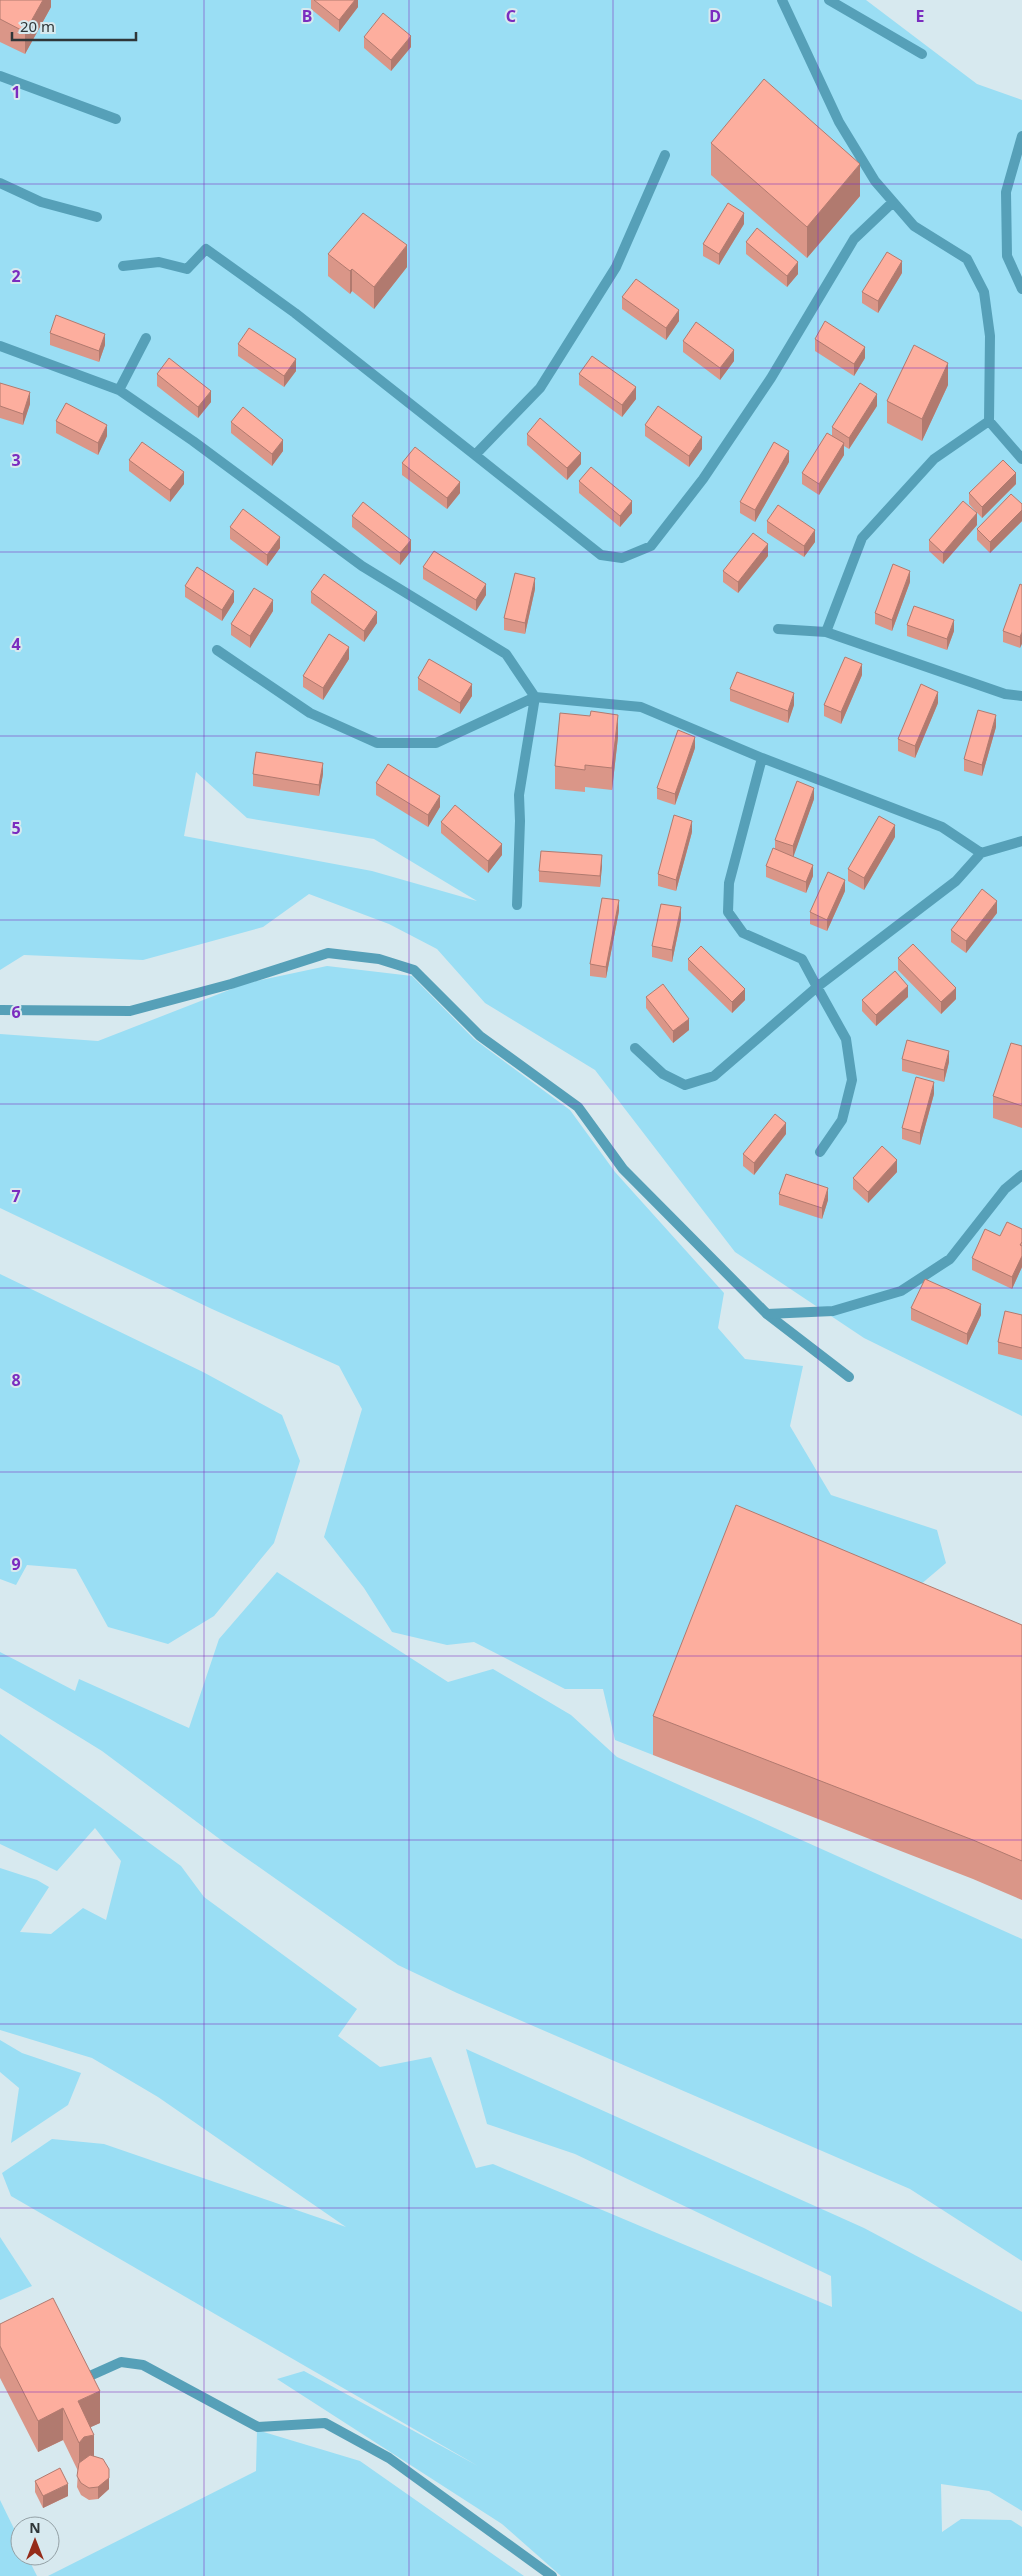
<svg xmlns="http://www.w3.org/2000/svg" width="1022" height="2576" font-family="'Noto Sans',sans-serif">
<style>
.green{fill:#9adef4;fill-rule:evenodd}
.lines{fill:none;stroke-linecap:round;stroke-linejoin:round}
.service{stroke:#56a0b8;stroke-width:10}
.minor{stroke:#56a0b8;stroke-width:10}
.wall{fill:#da9688}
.shaded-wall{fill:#b17a6f}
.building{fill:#fdae9e;stroke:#b17a6f}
.grid{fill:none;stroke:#7b2cbf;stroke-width:1;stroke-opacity:0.55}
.grid-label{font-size:16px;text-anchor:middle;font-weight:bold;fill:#7b2cbf;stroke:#d7e9ef;stroke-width:4;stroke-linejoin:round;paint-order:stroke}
</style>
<rect width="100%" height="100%" fill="#d7e9ef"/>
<path class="green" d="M 0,0 L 866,0 L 977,84 L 1022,100 L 1022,1416 L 864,1338 L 735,1252 L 595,1070 L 485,1003 L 437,949 L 389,924 L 309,894 L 263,927 L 143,960 L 24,955 L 0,970 ZM 196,772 L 247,818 L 374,839 L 477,901 L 372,871 L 184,836 Z
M 327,966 L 412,976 L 474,1039 L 570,1110 L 615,1172 L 724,1293 L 718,1328 L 745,1359 L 803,1366 L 790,1426 L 831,1495 L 937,1530 L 946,1563 L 894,1607 L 736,1544 L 653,1755 L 615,1740 L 603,1689 L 565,1689 L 474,1642 L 447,1645 L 392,1632 L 364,1588 L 324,1537 L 362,1409 L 339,1366 L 212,1309 L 0,1208 L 0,1034 L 98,1041 L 247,983 Z
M 0,1274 L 203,1372 L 282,1415 L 300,1461 L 274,1543 L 214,1616 L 168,1644 L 108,1627 L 76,1569 L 27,1565 L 16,1585 L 0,1579 Z
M 277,1572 L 448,1682 L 493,1669 L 571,1715 L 617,1757 L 1022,1939 L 1022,2261 L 910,2189 L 457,1993 L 398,1965 L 229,1846 L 102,1751 L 0,1688 L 0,1652 L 75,1691 L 79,1679 L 189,1728 L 219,1639 Z
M 0,1734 L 181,1866 L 204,1897 L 357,2009 L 338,2036 L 380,2067 L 431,2057 L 476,2168 L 493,2164 L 832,2307 L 831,2276 L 575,2154 L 487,2124 L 466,2049 L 864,2228 L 1022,2312 L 1022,2511 L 989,2491 L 941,2484 L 942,2532 L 961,2519 L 1011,2520 L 1022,2527 L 1022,2576 L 561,2576 L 502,2524 L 277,2379 L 304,2371 L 478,2466 L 11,2196 L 2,2173 L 52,2139 L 104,2144 L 346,2227 L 158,2097 L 92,2058 L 0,2030 L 0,1868 L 37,1880 L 49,1887 L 20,1932 L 51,1934 L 83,1908 L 106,1920 L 121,1861 L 95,1828 L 57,1871 L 0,1844 Z
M 0,2040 L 22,2053 L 81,2073 L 68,2105 L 11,2143 L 19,2088 L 0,2072 Z
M 0,2237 L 32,2286 L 0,2300 Z
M 257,2430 L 360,2461 L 524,2576 L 48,2576 L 256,2471 Z
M 0,2500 L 20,2541 L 20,2556 L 27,2556 L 37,2576 L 0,2576 Z"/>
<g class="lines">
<path class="service" d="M 767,1314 L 849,1377
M 83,2379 L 121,2362 L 143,2365 L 258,2427 L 325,2423 L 389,2458 L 552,2576"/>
<path class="minor" d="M 782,0 L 839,122 L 875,181 L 914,226 L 967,259 L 984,292 L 990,336 L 989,421 L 934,459 L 862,538 L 826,632
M 829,0 L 922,54
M 0,76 L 116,119
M 1022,136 L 1006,192 L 1007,256 L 1022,289
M 0,183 L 41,202 L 97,217
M 123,266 L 159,262 L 187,269 L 206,249 L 295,313 L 475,455 L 540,388 L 616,267 L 665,155
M 0,346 L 119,390 L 193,441 L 362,566 L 506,654 L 535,697 L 519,795 L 520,821 L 517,905
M 119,390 L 146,338
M 989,421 L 1022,459
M 475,455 L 601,555 L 622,558 L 651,546 L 703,479 L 771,378 L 854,239 L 893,202
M 778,629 L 826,632 L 1005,694 L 1022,696
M 217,650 L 310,713 L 377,743 L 436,743 L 535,697 L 641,707 L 762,758 L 942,827 L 981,853 L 1022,841
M 762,758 L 729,883 L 728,912 L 743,933 L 802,959 L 817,987 L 956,881 L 981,853
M 0,1010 L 130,1011 L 231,984 L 328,953 L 379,959 L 414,970 L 480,1036 L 578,1107 L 623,1169 L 767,1314 L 833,1311 L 901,1291 L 950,1259 L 1005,1189 L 1022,1175
M 635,1048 L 663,1074 L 685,1085 L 714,1076 L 817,987 L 846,1039 L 852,1080 L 842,1120 L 820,1152"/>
</g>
<path class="wall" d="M 0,0 L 51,0 L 51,7 L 25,54 L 0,42 Z
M 311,0 L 358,0 L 358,7 L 339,32 L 311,9 Z
M 364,37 L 411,47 L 391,71 L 364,48 Z
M 711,143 L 860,196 L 807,258 L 711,175 Z
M 744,224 L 719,265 L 703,256 L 703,244 Z
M 746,242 L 798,274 L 787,287 L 746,254 Z
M 328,254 L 407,267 L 374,309 L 352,291 L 350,294 L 328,276 Z
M 902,273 L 878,313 L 862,303 L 862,292 Z
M 622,297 L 679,321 L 666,340 L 622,309 Z
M 50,333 L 105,345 L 99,362 L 50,345 Z
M 815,339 L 865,358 L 854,376 L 815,351 Z
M 683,341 L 734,361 L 720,380 L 683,352 Z
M 238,344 L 296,371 L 284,387 L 238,356 Z
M 157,374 L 211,402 L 198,418 L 157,386 Z
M 579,374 L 636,399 L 622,417 L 579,385 Z
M 0,383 L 30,404 L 23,425 L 0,418 Z
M 948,385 L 922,441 L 887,423 L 887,401 Z
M 877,406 L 849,449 L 844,446 L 844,455 L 819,495 L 802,484 L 802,473 L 832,436 L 832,427 Z
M 56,421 L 107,436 L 98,455 L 56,433 Z
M 231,422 L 283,451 L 272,466 L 231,433 Z
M 645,425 L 702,449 L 689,467 L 645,436 Z
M 527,434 L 581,464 L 567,480 L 527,445 Z
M 129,460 L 184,484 L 170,502 L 129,471 Z
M 789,462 L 755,522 L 740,513 L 740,502 Z
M 402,463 L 460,493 L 447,509 L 402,475 Z
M 579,481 L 632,513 L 620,527 L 579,493 Z
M 1016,484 L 982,518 L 969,504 L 969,493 Z
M 1022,504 L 1022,521 L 990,553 L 977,540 L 977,529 Z
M 352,516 L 411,551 L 400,565 L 352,527 Z
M 767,521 L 815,542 L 804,557 L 767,533 Z
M 977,525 L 943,564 L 929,551 L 929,540 Z
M 230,527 L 280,548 L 267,566 L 230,539 Z
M 768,556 L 738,593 L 723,582 L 723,571 Z
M 423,567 L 486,595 L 476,611 L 423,579 Z
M 910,582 L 892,631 L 875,624 L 875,613 Z
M 1020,584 L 1020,648 L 1003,642 L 1003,631 Z
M 185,586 L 234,602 L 222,621 L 185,597 Z
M 535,589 L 525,634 L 504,630 L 504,618 Z
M 311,592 L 377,623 L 364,642 L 311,603 Z
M 273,611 L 250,648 L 231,635 L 231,624 Z
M 907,625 L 954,631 L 947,650 L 907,636 Z
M 349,659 L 323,700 L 303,687 L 303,676 Z
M 862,675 L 841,724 L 824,716 L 824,705 Z
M 418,678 L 472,696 L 460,714 L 418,690 Z
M 730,689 L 794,705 L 788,723 L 730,701 Z
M 938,703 L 915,758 L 898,751 L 898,739 Z
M 996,727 L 982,776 L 964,771 L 964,759 Z
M 618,737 L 612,790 L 585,787 L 585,792 L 555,789 L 555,766 Z
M 695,748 L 675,805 L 657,799 L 657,788 Z
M 253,774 L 323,774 L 319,796 L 253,786 Z
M 376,783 L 440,807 L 428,827 L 376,795 Z
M 814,799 L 793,856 L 813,876 L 806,893 L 766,877 L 766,866 L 775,849 L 775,840 Z
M 441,822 L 502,855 L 488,873 L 441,833 Z
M 692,832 L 676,891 L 658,886 L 658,874 Z
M 895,837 L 864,890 L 848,881 L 848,869 Z
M 602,866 L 600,887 L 539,882 L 539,871 Z
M 845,891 L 827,931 L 810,924 L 810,912 Z
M 619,911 L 606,978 L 590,976 L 590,964 Z
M 997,913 L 966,953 L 951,942 L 951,930 Z
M 681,919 L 672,962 L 652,957 L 652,946 Z
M 898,958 L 956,999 L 941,1014 L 898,970 Z
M 688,959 L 745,1000 L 732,1013 L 688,970 Z
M 646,997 L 689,1030 L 673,1043 L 646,1008 Z
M 908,997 L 876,1026 L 862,1011 L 862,1000 Z
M 1022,1046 L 1022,1128 L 993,1118 L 993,1096 Z
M 902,1059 L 949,1062 L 944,1082 L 902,1071 Z
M 934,1094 L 920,1145 L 902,1139 L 902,1128 Z
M 786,1134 L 754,1175 L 743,1166 L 743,1154 Z
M 897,1172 L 868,1203 L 853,1189 L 853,1178 Z
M 779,1194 L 828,1200 L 822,1219 L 779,1205 Z
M 1022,1229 L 1022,1267 L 1012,1289 L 972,1270 L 972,1258 L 1000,1236 Z
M 911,1308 L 981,1315 L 967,1345 L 911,1320 Z
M 1022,1315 L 1022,1360 L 998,1354 L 998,1342 Z
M 1022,1625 L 1022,1900 L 973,1879 L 653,1755 L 653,1716 Z
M 0,2346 L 100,2423 L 90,2427 L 94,2456 L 109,2480 L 109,2489 L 98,2499 L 89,2500 L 81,2495 L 77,2487 L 78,2471 L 63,2440 L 38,2452 L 0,2378 Z
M 35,2481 L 68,2496 L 43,2508 L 35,2492 Z"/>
<path class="shaded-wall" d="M 43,0 L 51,0 L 51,7 L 25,54 L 25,32 Z
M 355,0 L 358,0 L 358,7 L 339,32 L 339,20 Z
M 411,36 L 411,47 L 391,71 L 391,60 Z
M 860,164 L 860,196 L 807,258 L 807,227 Z
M 744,213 L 744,224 L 719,265 L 719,254 Z
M 407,245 L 407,267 L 374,309 L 374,287 Z
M 902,261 L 902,273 L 878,313 L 878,301 Z
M 798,262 L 798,274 L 787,287 L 787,276 Z
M 352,269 L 352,291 L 350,294 L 350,271 Z
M 679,310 L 679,321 L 666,340 L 666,328 Z
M 105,334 L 105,345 L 99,362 L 99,351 Z
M 865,347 L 865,358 L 854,376 L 854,364 Z
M 734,350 L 734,361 L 720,380 L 720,368 Z
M 296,359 L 296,371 L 284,387 L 284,376 Z
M 948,363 L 948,385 L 922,441 L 922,419 Z
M 636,387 L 636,399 L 622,417 L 622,405 Z
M 211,391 L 211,402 L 198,418 L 198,407 Z
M 30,392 L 30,404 L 23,425 L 23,414 Z
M 877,394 L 877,406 L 849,449 L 849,438 Z
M 107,425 L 107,436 L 98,455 L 98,443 Z
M 702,437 L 702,449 L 689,467 L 689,456 Z
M 283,440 L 283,451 L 272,466 L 272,454 Z
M 844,443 L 844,455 L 819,495 L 819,484 Z
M 789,451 L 789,462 L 755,522 L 755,510 Z
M 581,453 L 581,464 L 567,480 L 567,468 Z
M 184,472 L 184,484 L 170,502 L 170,490 Z
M 1016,473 L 1016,484 L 982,518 L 982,507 Z
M 460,482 L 460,493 L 447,509 L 447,498 Z
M 632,501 L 632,513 L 620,527 L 620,516 Z
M 1022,510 L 1022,521 L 990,553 L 990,542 Z
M 977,513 L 977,525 L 943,564 L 943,553 Z
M 815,530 L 815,542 L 804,557 L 804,546 Z
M 280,537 L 280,548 L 267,566 L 267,555 Z
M 411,540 L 411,551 L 400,565 L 400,553 Z
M 768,544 L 768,556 L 738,593 L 738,582 Z
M 910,571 L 910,582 L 892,631 L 892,620 Z
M 535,578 L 535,589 L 525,634 L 525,623 Z
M 486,584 L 486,595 L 476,611 L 476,600 Z
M 234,591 L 234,602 L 222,621 L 222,610 Z
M 273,600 L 273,611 L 250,648 L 250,636 Z
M 377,612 L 377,623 L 364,642 L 364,631 Z
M 954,620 L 954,631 L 947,650 L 947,639 Z
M 1022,632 L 1022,644 L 1020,648 L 1020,637 Z
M 349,647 L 349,659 L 323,700 L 323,688 Z
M 862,664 L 862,675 L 841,724 L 841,712 Z
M 472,684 L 472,696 L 460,714 L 460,703 Z
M 938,692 L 938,703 L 915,758 L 915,746 Z
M 794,693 L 794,705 L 788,723 L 788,711 Z
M 618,715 L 618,737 L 612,790 L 612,768 Z
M 996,715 L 996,727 L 982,776 L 982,765 Z
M 695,737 L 695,748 L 675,805 L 675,794 Z
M 323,763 L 323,774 L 319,796 L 319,785 Z
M 814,788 L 814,799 L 793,858 L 793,846 Z
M 440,796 L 440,807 L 428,827 L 428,815 Z
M 692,821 L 692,832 L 676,891 L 676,880 Z
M 895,825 L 895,837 L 864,890 L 864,878 Z
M 502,844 L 502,855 L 488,873 L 488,861 Z
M 602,855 L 602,866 L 600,887 L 600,876 Z
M 813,865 L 813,876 L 806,893 L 806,882 Z
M 845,880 L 845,891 L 827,931 L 827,920 Z
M 619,900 L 619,911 L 606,978 L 606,967 Z
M 997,901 L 997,913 L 966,953 L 966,941 Z
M 681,907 L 681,919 L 672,962 L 672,950 Z
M 908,986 L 908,997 L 876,1026 L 876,1015 Z
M 956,988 L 956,999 L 941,1014 L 941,1002 Z
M 745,989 L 745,1000 L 732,1013 L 732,1002 Z
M 689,1019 L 689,1030 L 673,1043 L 673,1031 Z
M 949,1051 L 949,1062 L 944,1082 L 944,1070 Z
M 934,1082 L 934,1094 L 920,1145 L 920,1133 Z
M 786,1123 L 786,1134 L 754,1175 L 754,1163 Z
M 897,1160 L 897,1172 L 868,1203 L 868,1192 Z
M 828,1188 L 828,1200 L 822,1219 L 822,1208 Z
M 1022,1256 L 1022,1267 L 1012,1289 L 1012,1277 Z
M 981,1304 L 981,1315 L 967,1345 L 967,1334 Z
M 100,2391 L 100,2423 L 78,2433 L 78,2401 Z
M 63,2408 L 63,2440 L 38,2452 L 38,2421 Z
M 94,2435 L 94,2467 L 79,2474 L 79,2443 L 84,2437 Z
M 109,2469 L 109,2489 L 98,2499 L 98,2487 Z
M 68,2484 L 68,2496 L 43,2508 L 43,2496 Z"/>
<path class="building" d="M 0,0 L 43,0 L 25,32 L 0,19 Z
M 314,0 L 355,0 L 339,20 Z
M 383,13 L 411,36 L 391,60 L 364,37 Z
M 764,79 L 860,164 L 807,227 L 711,143 Z
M 728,203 L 744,213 L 719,254 L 703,244 Z
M 363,213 L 407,245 L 374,287 L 352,269 L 350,271 L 328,254 Z
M 757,228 L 798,262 L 787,276 L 746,242 Z
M 887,252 L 902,261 L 878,301 L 862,292 Z
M 636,279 L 679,310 L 666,328 L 622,297 Z
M 56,315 L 105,334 L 99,351 L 50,333 Z
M 825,321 L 865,347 L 854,364 L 815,339 Z
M 696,322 L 734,350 L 720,368 L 683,341 Z
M 249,328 L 296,359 L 284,376 L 238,344 Z
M 914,345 L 948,363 L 922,419 L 887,401 Z
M 592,356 L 636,387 L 622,405 L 579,374 Z
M 169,358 L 211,391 L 198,407 L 157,374 Z
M 0,383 L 30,392 L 23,414 L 0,406 Z
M 860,383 L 877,394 L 849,438 L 832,427 Z
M 66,403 L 107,425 L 98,443 L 56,421 Z
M 658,406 L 702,437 L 689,456 L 645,425 Z
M 243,407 L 283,440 L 272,454 L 231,422 Z
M 540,418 L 581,453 L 567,468 L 527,434 Z
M 827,433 L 844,443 L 819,484 L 802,473 Z
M 142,442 L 184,472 L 170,490 L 129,460 Z
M 774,442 L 789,451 L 755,510 L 740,502 Z
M 415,447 L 460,482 L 447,498 L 402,463 Z
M 1003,460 L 1016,473 L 982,507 L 969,493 Z
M 591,467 L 632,501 L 620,516 L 579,481 Z
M 1011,494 L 1022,504 L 1022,510 L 990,542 L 977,529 Z
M 963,501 L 977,513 L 943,553 L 929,540 Z
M 363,502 L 411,540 L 400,553 L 352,516 Z
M 778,505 L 815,530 L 804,546 L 767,521 Z
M 243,509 L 280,537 L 267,555 L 230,527 Z
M 753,533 L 768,544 L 738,582 L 723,571 Z
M 434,551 L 486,584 L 476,600 L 423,567 Z
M 893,564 L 910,571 L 892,620 L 875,613 Z
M 197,567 L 234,591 L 222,610 L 185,586 Z
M 515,573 L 535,578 L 525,623 L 504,618 Z
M 324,574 L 377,612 L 364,631 L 311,592 Z
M 1020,584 L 1022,585 L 1022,632 L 1020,637 L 1003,631 Z
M 254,588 L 273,600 L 250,636 L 231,624 Z
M 914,606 L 954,620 L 947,639 L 907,625 Z
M 329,634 L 349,647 L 323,688 L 303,676 Z
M 845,657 L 862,664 L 841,712 L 824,705 Z
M 429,659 L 472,684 L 460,703 L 418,678 Z
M 737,672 L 794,693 L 788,711 L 730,689 Z
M 921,684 L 938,692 L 915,746 L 898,739 Z
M 978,710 L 996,715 L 982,765 L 964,759 Z
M 591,711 L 618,715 L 612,768 L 585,765 L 585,770 L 555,766 L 560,713 L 590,716 Z
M 678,730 L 695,737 L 675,794 L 657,788 Z
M 256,752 L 323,763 L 319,785 L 253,774 Z
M 388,764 L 440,796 L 428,815 L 376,783 Z
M 797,781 L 814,788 L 793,846 L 775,840 Z
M 455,805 L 502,844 L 488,861 L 441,822 Z
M 674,815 L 692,821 L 676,880 L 658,874 Z
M 879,816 L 895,825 L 864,878 L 848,869 Z
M 773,848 L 813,865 L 806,882 L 766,866 Z
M 541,851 L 602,855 L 600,876 L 539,871 Z
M 828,872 L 845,880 L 827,920 L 810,912 Z
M 982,889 L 997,901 L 966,941 L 951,930 Z
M 602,898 L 619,900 L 606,967 L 590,964 Z
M 661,904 L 681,907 L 672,950 L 652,946 Z
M 913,944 L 956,988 L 941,1002 L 898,958 Z
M 701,946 L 745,989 L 732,1002 L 688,959 Z
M 895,971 L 908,986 L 876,1015 L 862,1000 Z
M 663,984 L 689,1019 L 673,1031 L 646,997 Z
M 907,1040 L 949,1051 L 944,1070 L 902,1059 Z
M 1011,1043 L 1022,1046 L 1022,1106 L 993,1096 Z
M 916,1077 L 934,1082 L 920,1133 L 902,1128 Z
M 775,1114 L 786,1123 L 754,1163 L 743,1154 Z
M 882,1146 L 897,1160 L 868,1192 L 853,1178 Z
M 786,1174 L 828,1188 L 822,1208 L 779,1194 Z
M 1007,1222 L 1022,1229 L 1022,1242 L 1020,1245 L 1022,1246 L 1022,1256 L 1012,1277 L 972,1258 L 985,1229 L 1000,1236 Z
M 925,1279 L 981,1304 L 967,1334 L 911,1308 Z
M 1005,1311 L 1022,1315 L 1022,1348 L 998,1342 Z
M 736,1505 L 1022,1625 L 1022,1861 L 973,1840 L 653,1716 Z
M 53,2298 L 100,2391 L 78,2401 L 94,2435 L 84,2437 L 79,2443 L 63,2408 L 38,2421 L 0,2346 L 0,2324 Z
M 90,2455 L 103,2459 L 109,2469 L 109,2478 L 98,2487 L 89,2488 L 81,2483 L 77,2476 L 79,2463 Z
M 60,2468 L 68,2484 L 43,2496 L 35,2481 Z"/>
<path class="grid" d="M 204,0 L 204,2576M 409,0 L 409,2576M 613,0 L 613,2576M 818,0 L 818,2576M 0,184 L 1022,184M 0,368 L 1022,368M 0,552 L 1022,552M 0,736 L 1022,736M 0,920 L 1022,920M 0,1104 L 1022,1104M 0,1288 L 1022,1288M 0,1472 L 1022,1472M 0,1656 L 1022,1656M 0,1840 L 1022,1840M 0,2024 L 1022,2024M 0,2208 L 1022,2208M 0,2392 L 1022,2392"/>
<g class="grid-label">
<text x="307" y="22">B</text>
<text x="511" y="22">C</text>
<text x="715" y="22">D</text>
<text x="920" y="22">E</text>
<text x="16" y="98">1</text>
<text x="16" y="282">2</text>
<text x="16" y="466">3</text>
<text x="16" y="650">4</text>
<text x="16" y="834">5</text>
<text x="16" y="1018">6</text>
<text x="16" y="1202">7</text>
<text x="16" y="1386">8</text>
<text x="16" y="1570">9</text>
</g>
<g transform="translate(35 2541)"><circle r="24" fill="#d7e9ef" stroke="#94a1a6"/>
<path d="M0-4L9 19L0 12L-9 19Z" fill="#952c1a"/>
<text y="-8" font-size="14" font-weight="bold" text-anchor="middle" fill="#2f3638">N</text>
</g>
<path d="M12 32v8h124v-8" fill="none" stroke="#2f3638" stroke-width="2.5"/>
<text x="20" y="32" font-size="15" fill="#2f3638" stroke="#d7e9ef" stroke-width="4" paint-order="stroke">20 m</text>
</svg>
